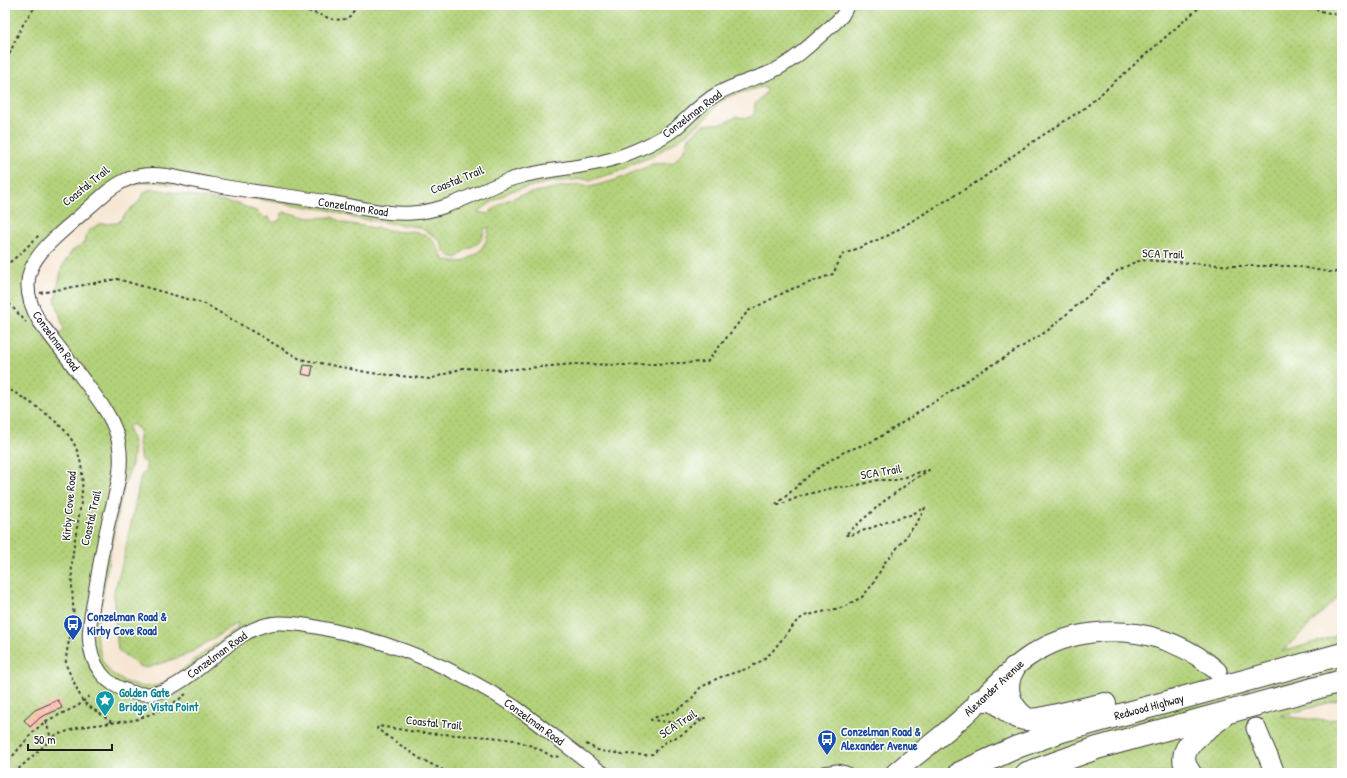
<svg xmlns="http://www.w3.org/2000/svg" width="1347" height="778" font-family="'Patrick Hand',sans-serif">
<style>
.grass{fill:url(#grass-dots);stroke:#68774b;fill-rule:evenodd}
.building{fill:url(#building-cross-hatch)}
.lines{fill:none;stroke-linecap:round;stroke-linejoin:round}
.secondary-tunnel{stroke:#cabead;stroke-width:19;stroke-dasharray:19 10;stroke-linecap:butt}
.street-casing{stroke:#3d3a37;stroke-width:15}
.secondary-casing{stroke:#3d3a37;stroke-width:21}
.highway-casing{stroke:#3d3a37;stroke-width:24}
.path{stroke:#3d3a37;stroke-width:2;stroke-dasharray:3 3;stroke-linecap:butt}
.street{stroke:#fff;stroke-width:13}
.secondary{stroke:#fff;stroke-width:19}
.highway{stroke:#fff;stroke-width:22}
.labels{text-anchor:middle;stroke-width:3;stroke-linejoin:round;paint-order:stroke}
.street-label{font-size:12px;fill:#1c1c1c;stroke:#fff}
.transit-label{font-size:12px;font-weight:bold;fill:#164399;stroke:#fff;text-anchor:start}
.culture-label{font-size:12px;font-weight:bold;fill:#0d838f;stroke:#fff;text-anchor:start}
</style>
<defs>
<pattern id="grass-dots" width="8" height="8" patternUnits="userSpaceOnUse"><rect width="8" height="8" fill="#b3d27a"/><path d="M2 2h.1M6 6h.1" fill="none" stroke="#99b469" stroke-width="1.8" stroke-linecap="round"/></pattern>
<pattern id="building-cross-hatch" width="8" height="8" patternUnits="userSpaceOnUse"><rect width="8" height="8" fill="#ffa792"/><path d="M0 0l8 8M0 8l8-8" fill="none" stroke="#da8f7d"/></pattern>
</defs>
<rect width="100%" height="100%" fill="#fff"/>
<filter id="ink" filterUnits="userSpaceOnUse"><feTurbulence type="fractalNoise" baseFrequency=".025" numOctaves="2"/><feDisplacementMap in="SourceGraphic" scale="8" xChannelSelector="R" yChannelSelector="G"/><feConvolveMatrix kernelMatrix="1 2 1 2 8 2 1 2 1" color-interpolation-filters="sRGB"/></filter>
<filter id="wash" filterUnits="userSpaceOnUse"><feTurbulence type="fractalNoise" baseFrequency=".012" numOctaves="4" result="noise"/><feDisplacementMap in="SourceGraphic" scale="16" xChannelSelector="R" yChannelSelector="G"/><feGaussianBlur stdDeviation="0.9" result="paint"/><feColorMatrix in="noise" values="0 0 0 0 0 0 0 0 0 0 0 0 0 0 0 0 0 1.4 0 .05"/><feComposite in="paint" operator="in"/></filter>
<g filter="url(#wash)">
<rect width="100%" height="100%" fill="#f6e6d1"/>
<path class="grass" d="M 5,5 L 1342,5 L 1342,593 L 1282,652 L 1342,634 L 1342,699 L 1281,716 L 1317,720 L 1342,719 L 1342,773 L 5,773 ZM 762,87 L 768,90 L 755,104 L 754,115 L 747,118 L 736,117 L 725,123 L 703,125 L 689,138 L 685,149 L 673,163 L 653,164 L 616,180 L 590,187 L 580,185 L 559,187 L 521,195 L 503,202 L 487,214 L 478,212 L 489,204 L 511,191 L 546,183 L 583,179 L 590,180 L 618,172 L 630,165 L 653,156 L 687,134 L 707,117 L 718,103 L 732,95 ZM 145,182 L 157,182 L 241,197 L 330,210 L 354,218 L 419,227 L 433,235 L 440,241 L 444,251 L 450,256 L 457,258 C 460,255 462,252 464,251 C 476,243 483,245 484,229 L 489,227 L 486,241 L 480,251 L 463,262 L 444,260 L 435,243 L 427,235 L 413,231 L 401,232 L 344,223 L 332,217 L 309,218 L 285,212 L 282,213 L 281,219 L 274,223 L 268,217 L 264,218 L 258,212 L 238,204 L 154,189 L 145,191 L 138,203 L 129,210 L 118,223 L 99,224 L 88,231 L 84,243 L 72,251 L 62,267 L 55,299 L 64,329 L 60,333 C 50,320 37,310 36,292 C 35,279 39,267 46,257 C 56,242 73,231 86,219 C 98,209 110,196 124,188 C 131,185 138,184 145,182 ZM 132,424 L 140,430 L 138,445 L 141,460 L 147,463 L 145,471 L 141,476 L 123,561 L 114,592 L 114,611 L 118,650 L 139,666 L 147,668 L 188,654 L 238,623 L 237,629 L 195,659 L 173,678 L 159,685 L 145,687 L 130,684 L 120,679 L 109,671 L 102,660 L 96,634 L 110,552 L 123,489 L 132,464 L 134,445 L 128,428 Z"/>
<g id="blocks">
<path class="building" d="M 304,365 L 313,366 L 311,376 L 302,374 Z
M 58,700 L 62,708 L 41,717 L 30,727 L 24,720 L 35,710 Z"/>
</g>
</g>
<g filter="url(#ink)">
<use href="#blocks" fill-opacity="0" stroke="#3d3a37" stroke-width="1"/>
<g class="lines">
<path class="secondary-tunnel" d="M 1220,674 L 1240,700 L 1256,728"/>
<g class="street-casing">
<path id="street" d="M 603,773 C 573,752 545,728 515,707 C 461,672 402,645 340,632 C 320,628 299,622 278,623 C 221,626 184,711 128,691 C 117,688 108,682 101,673 C 84,650 89,625 94,599 C 98,574 102,549 108,524 C 114,498 124,471 119,444 C 115,419 97,398 82,378 C 68,358 53,340 39,321 C 14,277 34,256 67,227 C 81,215 94,203 108,191 C 119,183 130,176 144,175 C 165,172 189,181 210,184 C 251,192 293,196 334,203 C 360,207 386,215 412,213 C 448,211 479,190 512,179 C 545,168 582,169 616,158 C 636,151 659,141 676,128 C 689,117 700,104 715,95 C 733,84 753,80 773,71 C 796,60 815,40 835,23 L 842,16 L 848,5
M 825,773 L 837,771 L 846,773"/>
</g>
<g class="secondary-casing">
<path id="secondary" d="M 1256,728 L 1275,773
M 895,773 C 917,754 941,737 963,717 C 985,697 1003,674 1028,657 C 1084,618 1166,625 1217,671"/>
</g>
<g class="highway-casing">
<path id="highway" d="M 1014,668 C 1003,685 1008,705 1024,717
M 979,701 C 995,695 1003,710 1015,716 C 1023,720 1031,720 1040,719 L 1105,704
M 960,773 L 1017,747 L 1062,731 L 1342,654
M 1027,773 L 1097,748 L 1342,681
M 1190,773 C 1170,749 1206,730 1222,717"/>
</g>
<path class="path" d="M 285,5 L 302,9 L 335,20 L 345,19 L 350,16 L 358,5
M 1304,5 L 1321,11 L 1342,16
M 5,65 C 13,46 23,18 38,5
M 5,266 L 20,254 L 39,235
M 40,293 L 117,279 L 205,304 L 300,359 L 371,373 L 430,379 L 463,368 L 503,370 L 574,364 L 627,365 L 707,362 L 748,311 L 789,290 L 833,274 L 842,255 L 889,235 L 980,180 L 1025,147 L 1086,107 L 1202,5
M 5,299 L 26,322
M 5,387 C 27,400 49,413 66,432 C 97,469 75,520 72,562 C 71,582 73,601 74,621 L 77,622
M 78,620 C 71,627 65,655 66,665 L 83,702 L 113,723
M 46,721 L 51,739
M 586,744 L 600,751 L 623,754 L 645,755 L 653,754 L 665,742 L 681,735 L 705,718 L 677,723 L 651,720 L 653,718 L 675,711 L 689,702 L 700,688 L 718,678 L 749,668 L 761,661 L 771,653 L 796,622 L 804,616 L 844,607 L 862,597 L 873,584 L 885,562 L 891,556 L 918,521 L 925,508 L 910,515 L 901,517 L 851,535 L 845,535 L 883,502 L 913,480 L 929,470 L 923,471 L 897,480 L 878,480 L 850,487 L 837,487 L 804,495 L 779,505 L 775,505 L 777,503 L 785,497 L 814,471 L 829,461 L 844,452 L 873,441 L 885,434 L 983,370 L 1004,358 L 1047,331 L 1117,271 L 1135,262 L 1144,260 L 1234,266 L 1294,266 L 1329,272 L 1342,272
M 5,765 L 34,731 L 46,721 L 78,706 L 89,696
M 14,773 L 56,735 L 80,727 L 135,720 L 156,712 L 177,701 L 186,694
M 449,773 L 419,758 L 380,731 L 377,729 L 378,726 L 423,733 L 491,737 L 514,740 L 537,748 L 553,757 L 561,756"/>
<use href="#street" class="street"/>
<use href="#secondary" class="secondary"/>
<use href="#highway" class="highway"/>
</g>
</g>
<defs>
<g id="bus-pin" transform="scale(1)"><path d="M0 17L-7.5 6A9.5 9.5 0 1 1 7.5 6Z" fill="#1a4fb4" stroke="#fff"/><path d="M-5-6H5V4H4V6H2V4H-2V6H-4V4H-5ZM-3.5-4V0h7V-4ZM-3.5 1.2v1.5H-2V1.2ZM2 1.2v1.5H3.5V1.2Z" fill="#fff"/></g>
<g id="sight-pin" transform="scale(1)"><path d="M0 17L-7.5 6A9.5 9.5 0 1 1 7.5 6Z" fill="#0f9aa8" stroke="#fff"/><path d="M0-6L1.8-2.2L6-1.7L2.9 1.2L3.7 5.4L0 3.3L-3.7 5.4L-2.9 1.2L-6-1.7L-1.8-2.2Z" fill="#fff"/></g>
</defs>
<g fill-rule="evenodd">
<use href="#bus-pin" x="73" y="624"/>
<use href="#sight-pin" x="105" y="700"/>
<use href="#bus-pin" x="827" y="739"/>
</g>
<g class="labels">
<g class="street-label">
<text transform="translate(692 114) rotate(-37)" y="4">Conzelman Road</text>
<text transform="translate(457 180) rotate(-22)" y="4">Coastal Trail</text>
<text transform="translate(86 186) rotate(-39)" y="4">Coastal Trail</text>
<text transform="translate(353 207) rotate(9)" y="4">Conzelman Road</text>
<text transform="translate(1163 254) rotate(2)" y="4">SCA Trail</text>
<text transform="translate(56 341) rotate(54)" y="4">Conzelman Road</text>
<text transform="translate(881 472) rotate(-10)" y="4">SCA Trail</text>
<text transform="translate(69 506) rotate(-85)" y="4">Kirby Cove Road</text>
<text transform="translate(91 518) rotate(-77)" y="4">Coastal Trail</text>
<text transform="translate(217 655) rotate(-36)" y="4">Conzelman Road</text>
<text transform="translate(994 688) rotate(-43)" y="4">Alexander Avenue</text>
<text transform="translate(1149 707) rotate(-15)" y="4">Redwood Highway</text>
<text transform="translate(534 722) rotate(36)" y="4">Conzelman Road</text>
<text transform="translate(434 723) rotate(6)" y="4">Coastal Trail</text>
<text transform="translate(678 724) rotate(-33)" y="4">SCA Trail</text>
</g>
<g class="transit-label">
<text x="87" y="621">Conzelman Road &amp;<tspan x="87" dy="14">Kirby Cove Road</tspan></text>
<text x="841" y="736">Conzelman Road &amp;<tspan x="841" dy="14">Alexander Avenue</tspan></text>
</g>
<g class="culture-label">
<text x="119" y="697">Golden Gate<tspan x="119" dy="14">Bridge Vista Point</tspan></text>
</g>
</g>
<rect width="1347" height="778" fill="none" stroke="#fff" stroke-width="20"/>
<path d="M28 744v6h84v-6" fill="none" stroke="#1c1c1c" stroke-width="2"/>
<text x="34" y="744" font-size="12" fill="#1c1c1c" stroke="#ffffff" stroke-width="3" paint-order="stroke">50 m</text>
</svg>
